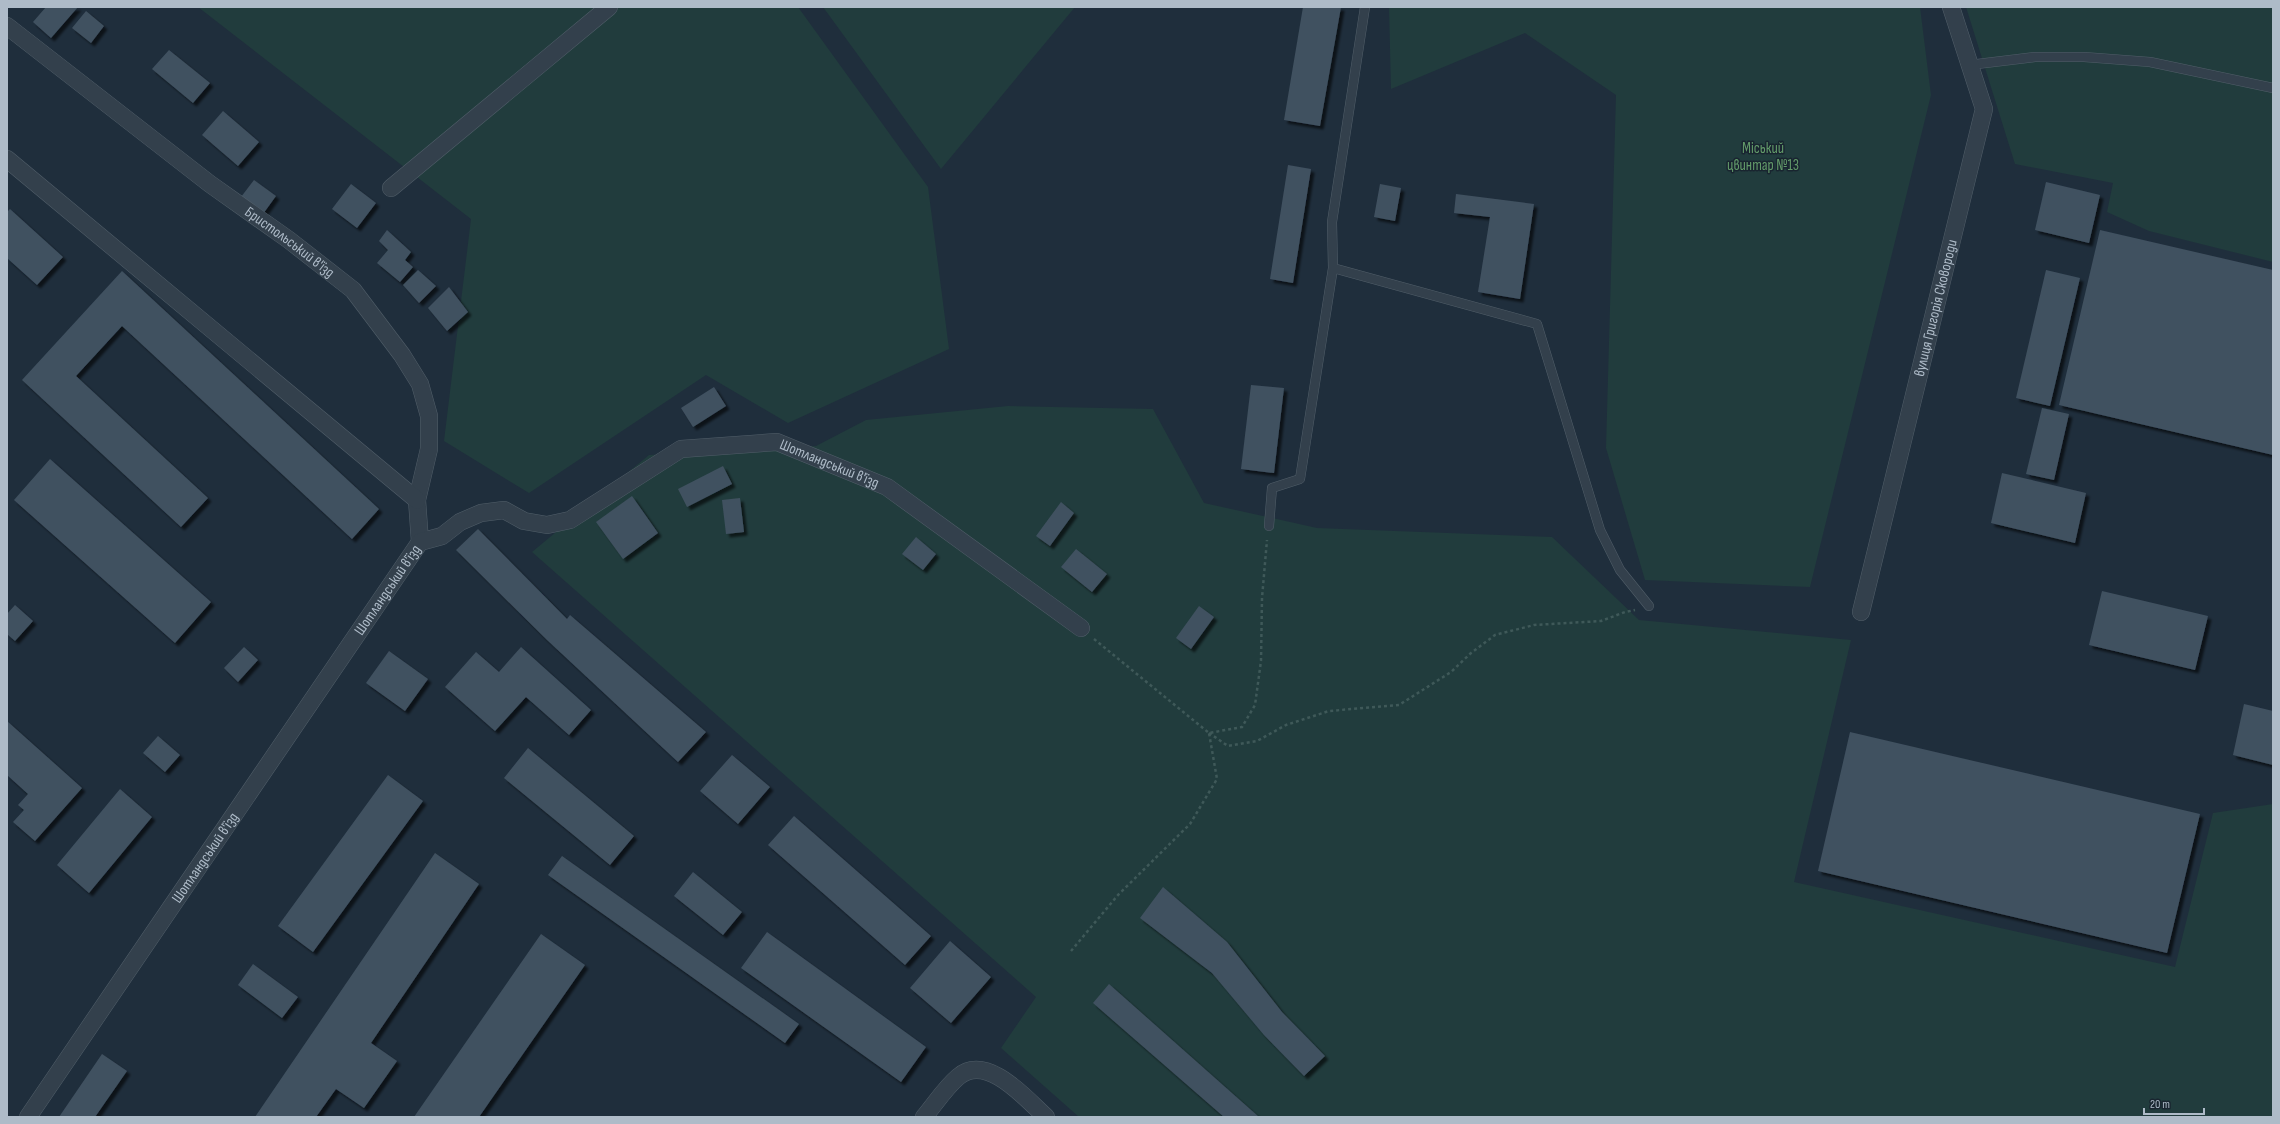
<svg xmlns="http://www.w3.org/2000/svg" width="2280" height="1124" font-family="'Sofia Sans Condensed',sans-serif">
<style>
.green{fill:#213c3d}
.building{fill:#405160;filter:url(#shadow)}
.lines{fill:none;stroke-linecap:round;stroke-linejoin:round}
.service-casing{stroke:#515e69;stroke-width:10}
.minor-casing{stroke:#515e69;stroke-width:18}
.path{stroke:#3f5959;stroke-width:2.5;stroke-dasharray:3 3;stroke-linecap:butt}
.service{stroke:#33404c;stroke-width:9}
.minor{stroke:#33404c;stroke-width:17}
.labels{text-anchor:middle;stroke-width:3;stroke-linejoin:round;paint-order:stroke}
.park-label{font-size:15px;fill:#639b6a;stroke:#192530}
.street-label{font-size:15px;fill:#aebbc8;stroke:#192530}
</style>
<defs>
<filter id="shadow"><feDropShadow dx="3.5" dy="3.5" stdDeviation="1" flood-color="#0009"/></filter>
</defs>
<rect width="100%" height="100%" fill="#1f2e3c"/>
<path class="green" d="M 198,7 L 798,7 L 928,187 L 949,349 L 788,423 L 706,375 L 529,493 L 444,441 L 471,219 Z
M 823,7 L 1075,7 L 941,169 Z
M 1389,7 L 1920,7 L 1931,95 L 1810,587 L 1645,580 L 1606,448 L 1616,95 L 1525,33 L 1391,89 Z
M 1966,7 L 2273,7 L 2273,262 L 2149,231 L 2107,212 L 2113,183 L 2015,164 Z
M 1008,406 L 1153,409 L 1204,503 L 1317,528 L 1552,537 L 1639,620 L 1851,640 L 1794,882 L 2175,967 L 2213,813 L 2273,804 L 2273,1117 L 1079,1117 L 1001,1048 L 1036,997 L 532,552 L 649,455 L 816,446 L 866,420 Z"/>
<path class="building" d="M 46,7 L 78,7 L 51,38 L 33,22 Z
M 1303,7 L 1341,7 L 1320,126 L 1284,120 Z
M 86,11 L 104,26 L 91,43 L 72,28 Z
M 169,50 L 210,83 L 193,103 L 152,69 Z
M 223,111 L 259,142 L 238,166 L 202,135 Z
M 1288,165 L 1311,169 L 1293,283 L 1270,279 Z
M 254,180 L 276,196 L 263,214 L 241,197 Z
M 2046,182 L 2100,195 L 2089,243 L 2035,230 Z
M 351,184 L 376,203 L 357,228 L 332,209 Z
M 1380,184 L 1401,188 L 1395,221 L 1374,217 Z
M 1456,194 L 1534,204 L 1520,299 L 1478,292 L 1490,217 L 1454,213 Z
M 10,209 L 63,257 L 37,285 L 7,258 L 7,212 Z
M 387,230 L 411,252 L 405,260 L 413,267 L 400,282 L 377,263 L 388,250 L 379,241 Z
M 2100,230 L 2273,270 L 2273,455 L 2059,405 Z
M 418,270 L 436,286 L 419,303 L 403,285 Z
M 2046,270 L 2080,278 L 2050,406 L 2016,398 Z
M 122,271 L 379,509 L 352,539 L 122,326 L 76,376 L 208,498 L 181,527 L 22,380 Z
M 449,287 L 468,312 L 447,331 L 428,308 Z
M 1251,385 L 1284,388 L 1274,473 L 1241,469 Z
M 714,387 L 726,406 L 693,427 L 681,408 Z
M 2042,408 L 2069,414 L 2054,480 L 2026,474 Z
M 50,459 L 211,602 L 175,643 L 14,500 Z
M 723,466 L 732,484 L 687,507 L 678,489 Z
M 2002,473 L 2086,493 L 2075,543 L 1991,523 Z
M 632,496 L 658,533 L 623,559 L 596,522 Z
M 740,498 L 744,532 L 726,534 L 722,500 Z
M 1061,502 L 1074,513 L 1050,546 L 1036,536 Z
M 478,529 L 567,619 L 570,615 L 706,732 L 678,762 L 547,640 L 456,550 Z
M 916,537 L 936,554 L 923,570 L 902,554 Z
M 1076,549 L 1107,574 L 1092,592 L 1061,567 Z
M 2102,591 L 2208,616 L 2195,670 L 2089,645 Z
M 15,605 L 33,621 L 15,641 L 7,634 L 7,614 Z
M 1199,606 L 1214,617 L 1191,649 L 1176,638 Z
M 244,647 L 258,660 L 238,682 L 224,668 Z
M 521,647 L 591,710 L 569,735 L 526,697 L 495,731 L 445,687 L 476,652 L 499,672 Z
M 389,651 L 428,679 L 405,711 L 366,683 Z
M 2244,704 L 2273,711 L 2273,765 L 2233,755 Z
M 7,721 L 82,788 L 35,841 L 13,822 L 24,810 L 18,805 L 28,794 L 7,775 Z
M 1850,732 L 2200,814 L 2167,953 L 1818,871 Z
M 158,736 L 180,755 L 165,772 L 143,753 Z
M 528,748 L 634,836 L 610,865 L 504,778 Z
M 732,755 L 770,787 L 738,824 L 700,791 Z
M 388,775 L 423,801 L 313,952 L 278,926 Z
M 120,789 L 152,817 L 89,893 L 57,865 Z
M 794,816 L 931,936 L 905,965 L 768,845 Z
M 435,853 L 479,884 L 371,1043 L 397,1061 L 364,1108 L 336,1089 L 316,1117 L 255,1117 Z
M 562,856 L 799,1024 L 785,1043 L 548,875 Z
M 693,872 L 742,912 L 723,935 L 674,896 Z
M 1163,887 L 1227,942 L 1282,1012 L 1325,1056 L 1304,1076 L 1264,1035 L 1212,973 L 1140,918 Z
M 767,932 L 926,1047 L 901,1082 L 741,968 Z
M 541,934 L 585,965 L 479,1117 L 414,1117 Z
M 950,941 L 991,977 L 951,1023 L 910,988 Z
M 253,964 L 298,997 L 282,1018 L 238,985 Z
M 1109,984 L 1259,1117 L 1224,1117 L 1093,1003 Z
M 102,1054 L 127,1071 L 95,1117 L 59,1117 Z"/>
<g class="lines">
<g class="service-casing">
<path id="service" d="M 1969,65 L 2035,57 L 2084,57 L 2150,62 L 2273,88
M 1333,268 L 1537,324 L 1600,530 L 1620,570 L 1649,606
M 1269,526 L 1272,488 L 1300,479 L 1333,268 L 1332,222 L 1365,7"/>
</g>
<g class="minor-casing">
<g id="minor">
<path id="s1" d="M 7,26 L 210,184 L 289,240 L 353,290 L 402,355 L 420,384 L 429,416 L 429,449 L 417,500 L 420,542"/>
<path d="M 7,159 L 417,500"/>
<path d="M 391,188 L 609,7"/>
<path id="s2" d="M 1861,612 L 1984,109 L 1951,7"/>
<path id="s3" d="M 28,1117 L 420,542 L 442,536 L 460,522 L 481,513 L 504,510 L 524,521 L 547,525 L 570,520 L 681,449 L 777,442 L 887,487 L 1081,628"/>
<path d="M 924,1117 C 935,1104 945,1088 958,1077 C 987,1052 1027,1100 1046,1117"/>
</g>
</g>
<path class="path" d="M 1094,639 L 1209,733 L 1242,727 L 1255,705 L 1261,661 L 1262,598 L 1267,540
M 1209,733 L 1228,746 L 1257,741 L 1286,725 L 1329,711 L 1399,705 L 1451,672 L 1471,653 L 1495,635 L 1534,625 L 1601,621 L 1625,612 L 1635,610
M 1071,951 L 1118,895 L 1190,824 L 1217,779 L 1209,733"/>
<use href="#service" class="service"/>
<use href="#minor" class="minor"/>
</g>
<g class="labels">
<g class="park-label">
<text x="1763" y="153">Міський<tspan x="1763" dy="17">цвинтар №13</tspan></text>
</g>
<g class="street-label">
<text dy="5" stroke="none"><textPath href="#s1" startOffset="356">Бристольський в'їзд</textPath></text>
<text dy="5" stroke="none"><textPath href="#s2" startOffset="313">вулиця Григорія Сковороди</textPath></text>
<text dy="5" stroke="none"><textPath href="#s3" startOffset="1142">Шотландський в'їзд</textPath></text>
<text dy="5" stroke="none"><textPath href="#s3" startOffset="638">Шотландський в'їзд</textPath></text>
<text dy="5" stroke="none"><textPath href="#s3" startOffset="314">Шотландський в'їзд</textPath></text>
</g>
</g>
<rect width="2280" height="1124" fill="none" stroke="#aebbc8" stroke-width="16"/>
<path d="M2144 1108v6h60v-6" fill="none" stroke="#aebbc8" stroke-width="2"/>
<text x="2150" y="1108" font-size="12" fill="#aebbc8" stroke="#192530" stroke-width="3" paint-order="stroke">20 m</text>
</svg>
